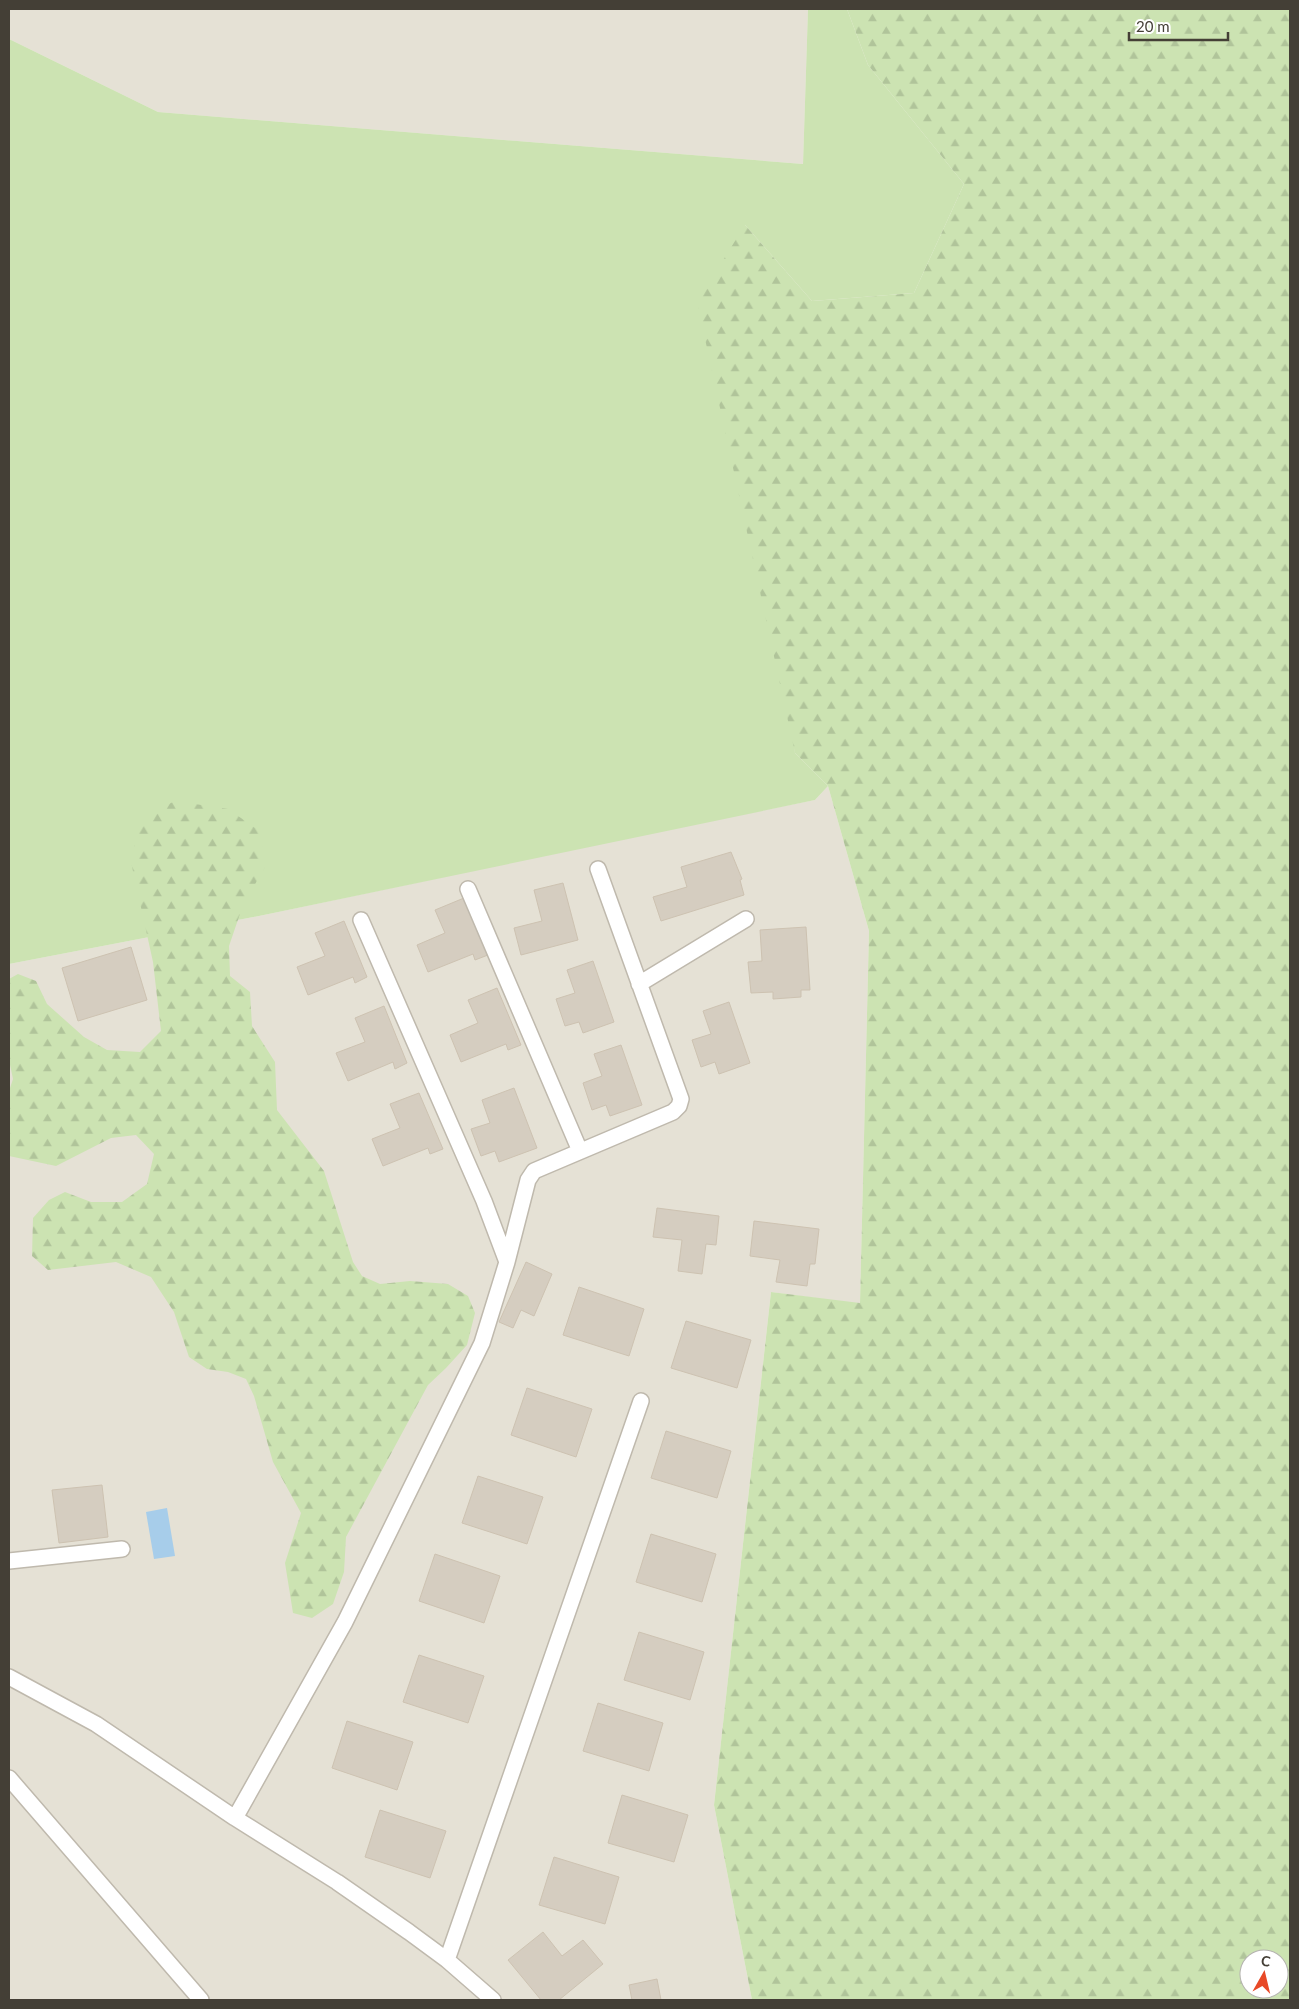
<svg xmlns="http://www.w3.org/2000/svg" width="1299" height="2009" font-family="Lato,sans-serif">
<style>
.residential{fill:#e5e1d5}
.green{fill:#cce3b2}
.forest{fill:url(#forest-firs);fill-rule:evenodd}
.water{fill:#a7cdea}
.building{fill:#d5cdc0;stroke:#cdc2b1}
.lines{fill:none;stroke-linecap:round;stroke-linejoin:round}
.service-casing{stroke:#bfb9ad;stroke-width:18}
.service{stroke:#fff;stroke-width:15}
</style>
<defs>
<pattern id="forest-firs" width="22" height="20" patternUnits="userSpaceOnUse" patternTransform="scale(1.25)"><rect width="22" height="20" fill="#cce3b2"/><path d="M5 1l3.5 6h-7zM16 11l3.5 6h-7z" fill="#b0c49a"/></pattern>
</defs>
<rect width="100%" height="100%" fill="#f2efe7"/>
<path class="residential" d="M 9,9 L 808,9 L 803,164 L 158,112 L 9,39 Z
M 828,786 L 869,931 L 860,1304 L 771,1292 L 714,1805 L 752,2000 L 9,2000 L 9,964 L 259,916 L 439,878 L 464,870 L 815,800 Z"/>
<path class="green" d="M 808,9 L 847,9 L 868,65 L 964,184 L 914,293 L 812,301 L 745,225 L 795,753 L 828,786 L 815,800 L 259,916 L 9,964 L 9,39 L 158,112 L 803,164 Z"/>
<path class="forest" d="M 847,9 L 1290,9 L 1290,2000 L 752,2000 L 714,1805 L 771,1292 L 860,1303 L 869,931 L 828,786 L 795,753 L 697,302 L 745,225 L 812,301 L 914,293 L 964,184 L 868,65 ZM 1249,1959 L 1279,1959 L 1279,1989 L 1249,1989 Z
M 175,801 L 228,809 L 261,832 L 265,867 L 243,905 L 229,946 L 230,976 L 250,992 L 252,1026 L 275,1062 L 277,1110 L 324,1171 L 353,1262 L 362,1276 L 380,1284 L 410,1281 L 448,1284 L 468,1296 L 475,1313 L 467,1345 L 446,1368 L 428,1385 L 346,1537 L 344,1572 L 333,1604 L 312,1618 L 293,1613 L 285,1563 L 301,1513 L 273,1462 L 254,1396 L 246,1379 L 228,1372 L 207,1369 L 189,1357 L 174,1312 L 151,1277 L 116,1262 L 48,1270 L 32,1256 L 33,1218 L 49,1200 L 65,1192 L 91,1202 L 122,1202 L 147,1184 L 154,1154 L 136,1135 L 111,1138 L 56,1166 L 9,1156 L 9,1091 L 13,1079 L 9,1060 L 9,979 L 18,974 L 36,981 L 47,1004 L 84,1037 L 107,1050 L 140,1052 L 161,1031 L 153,962 L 131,862 L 140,818 Z"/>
<path class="water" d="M 167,1508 L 175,1556 L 154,1559 L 146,1512 Z"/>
<path class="building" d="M 731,852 L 742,879 L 740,880 L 744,895 L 661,921 L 653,897 L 687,887 L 681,867 Z
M 563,883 L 578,940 L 521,955 L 514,928 L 542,921 L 534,890 Z
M 464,898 L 488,955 L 475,960 L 473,954 L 428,972 L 417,945 L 445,933 L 435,910 Z
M 344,921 L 367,977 L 355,983 L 353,977 L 308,995 L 297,967 L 325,956 L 315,933 Z
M 806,927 L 810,990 L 801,990 L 801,997 L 773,999 L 773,992 L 751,993 L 748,962 L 762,961 L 760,930 Z
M 131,947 L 147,1000 L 78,1021 L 62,968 Z
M 593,961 L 614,1022 L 583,1033 L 579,1022 L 565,1026 L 556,999 L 575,993 L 567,970 Z
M 497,988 L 521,1045 L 508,1050 L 506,1044 L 461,1062 L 450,1035 L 478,1023 L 468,1000 Z
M 729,1002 L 750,1063 L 719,1074 L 715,1062 L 701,1067 L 692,1040 L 711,1034 L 703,1011 Z
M 384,1006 L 407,1063 L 395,1069 L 393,1062 L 348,1081 L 336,1053 L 365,1042 L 355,1018 Z
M 621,1045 L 642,1105 L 610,1116 L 606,1105 L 592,1110 L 583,1083 L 602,1076 L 594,1054 Z
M 514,1088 L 537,1148 L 499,1162 L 495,1151 L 481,1156 L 471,1129 L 490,1123 L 482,1100 Z
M 419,1093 L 443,1149 L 430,1154 L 428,1148 L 383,1166 L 372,1139 L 400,1128 L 390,1104 Z
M 657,1208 L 719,1216 L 716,1245 L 706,1244 L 702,1274 L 678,1271 L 682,1240 L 653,1237 Z
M 754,1221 L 819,1229 L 815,1264 L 810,1264 L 807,1286 L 776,1282 L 780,1260 L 750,1256 Z
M 526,1262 L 552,1274 L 534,1316 L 521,1310 L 513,1328 L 499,1322 Z
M 579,1287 L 644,1309 L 629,1356 L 563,1335 Z
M 686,1321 L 751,1340 L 737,1388 L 671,1368 Z
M 527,1388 L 592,1409 L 576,1457 L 511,1435 Z
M 666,1431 L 731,1451 L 717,1498 L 651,1478 Z
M 478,1476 L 543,1497 L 527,1544 L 462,1523 Z
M 102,1485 L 108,1537 L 59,1543 L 52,1490 Z
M 651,1534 L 716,1554 L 702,1602 L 636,1582 Z
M 435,1554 L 500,1576 L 484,1623 L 419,1601 Z
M 639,1632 L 704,1652 L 690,1700 L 624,1680 Z
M 419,1655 L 484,1676 L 468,1723 L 403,1702 Z
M 598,1703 L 663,1723 L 649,1771 L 583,1751 Z
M 347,1721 L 413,1742 L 397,1790 L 332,1768 Z
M 622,1795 L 688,1815 L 674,1862 L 608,1843 Z
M 380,1810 L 446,1831 L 430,1878 L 365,1857 Z
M 554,1857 L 619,1877 L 605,1924 L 539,1905 Z
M 543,1932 L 562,1956 L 583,1940 L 603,1964 L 559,2000 L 541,2000 L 508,1960 Z
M 657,1979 L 661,2000 L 632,2000 L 629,1985 Z"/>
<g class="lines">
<g class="service-casing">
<path id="service" d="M 468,889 L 580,1151
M 639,984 L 746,919
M 507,1262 L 528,1180 L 534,1171 L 673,1112 L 679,1106 L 681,1099 L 598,869
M 9,1561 L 122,1549
M 9,1677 L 96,1724 L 235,1818 L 337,1882 L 409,1932 L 447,1960 L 493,2000
M 9,1778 L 201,2000
M 235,1818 L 345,1622 L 482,1343 L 507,1262 L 484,1201 L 361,920
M 447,1960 L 641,1401"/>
</g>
<use href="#service" class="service"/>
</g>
<rect width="1299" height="2009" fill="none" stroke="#443f36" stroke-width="20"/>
<g transform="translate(1264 1974) rotate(8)"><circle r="24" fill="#ffffff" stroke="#b4b2af"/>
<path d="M0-4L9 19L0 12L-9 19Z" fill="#e84927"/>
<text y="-8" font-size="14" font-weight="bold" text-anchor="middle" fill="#443f36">С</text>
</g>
<path d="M1129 32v8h99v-8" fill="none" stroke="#443f36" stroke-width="2.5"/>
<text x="1136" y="32" font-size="15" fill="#443f36" stroke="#ffffff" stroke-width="4" paint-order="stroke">20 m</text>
</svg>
